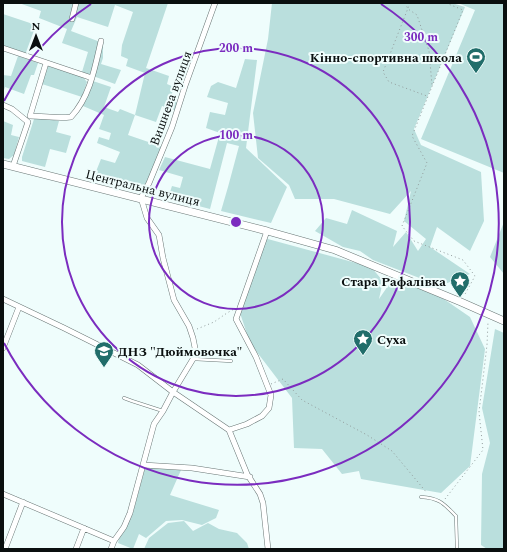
<svg xmlns="http://www.w3.org/2000/svg" width="507" height="552" font-family="Spectral,serif">
<style>
.green{fill:#badfdd}
.lines{fill:none;stroke-linecap:round;stroke-linejoin:round}
.service-casing{stroke:#697675;stroke-width:3.5}
.minor-casing{stroke:#697675;stroke-width:6}
.secondary-casing{stroke:#697675;stroke-width:8}
.path{stroke:#929c9c;stroke-width:1;stroke-dasharray:1 3;stroke-linecap:butt}
.service{stroke:#fff;stroke-width:2.5}
.minor{stroke:#fff;stroke-width:5}
.secondary{stroke:#fff;stroke-width:7}
.ring{fill:none;stroke:#7b2cbf;stroke-width:2}
.labels{text-anchor:middle;stroke-width:4;stroke-linejoin:round;paint-order:stroke}
.poi-label{font-size:13px;font-weight:bold;fill:#0a0f0f;stroke:#effdfc;text-anchor:end}
.street-label{font-size:13px;fill:#0a0f0f;stroke:#effdfc}
.centre{fill:#7b2cbf;stroke:#effdfc;stroke-width:2}
.ring-label{font-size:12px;text-anchor:middle;font-weight:bold;fill:#7b2cbf;stroke:#effdfc;stroke-width:4;stroke-linejoin:round;paint-order:stroke}
</style>
<rect width="100%" height="100%" fill="#effdfc"/>
<path class="green" d="M 19,3 L 168,3 L 146,68 L 169,76 L 167,84 L 174,87 L 170,100 L 178,103 L 175,110 L 162,106 L 156,122 L 135,115 L 128,135 L 163,147 L 142,192 L 93,179 L 101,159 L 115,163 L 120,152 L 97,143 L 99,137 L 109,140 L 111,133 L 99,129 L 104,115 L 83,106 L 93,81 L 111,87 L 104,107 L 118,112 L 120,109 L 135,115 L 145,73 L 126,66 L 128,59 L 121,56 L 122,45 L 133,12 L 115,5 L 108,27 L 77,17 L 71,31 L 103,43 L 103,58 L 101,64 L 121,70 L 115,84 L 82,72 L 88,52 L 62,43 L 67,29 L 39,18 L 41,11 Z
M 272,3 L 452,3 L 465,7 L 414,129 L 421,145 L 481,172 L 484,221 L 470,251 L 437,227 L 430,247 L 470,274 L 440,286 L 373,260 L 360,251 L 343,247 L 315,231 L 326,218 L 347,224 L 352,210 L 397,231 L 393,247 L 406,232 L 418,251 L 426,239 L 404,221 L 411,191 L 390,214 L 334,199 L 295,199 L 289,185 L 258,158 L 253,113 L 268,39 Z
M 458,3 L 504,3 L 504,173 L 421,139 L 475,10 Z
M 3,14 L 36,25 L 25,55 L 3,47 Z
M 18,56 L 38,63 L 34,75 L 31,75 L 24,94 L 5,87 L 3,93 L 3,75 L 11,76 Z
M 245,59 L 257,60 L 246,148 L 287,187 L 271,223 L 221,211 L 228,187 L 239,146 L 227,143 L 210,209 L 168,198 L 172,186 L 180,188 L 183,177 L 159,170 L 165,157 L 210,169 L 220,133 L 206,128 L 210,112 L 225,115 L 228,103 L 207,97 L 211,86 L 218,82 L 236,88 Z
M 48,66 L 83,77 L 87,82 L 82,97 L 42,84 Z
M 38,117 L 59,121 L 56,132 L 71,136 L 66,153 L 50,149 L 45,167 L 22,161 L 22,157 L 34,119 Z
M 3,121 L 13,125 L 11,135 L 19,137 L 14,155 L 9,159 L 3,158 Z
M 504,222 L 504,274 L 490,257 Z
M 264,238 L 371,267 L 383,281 L 379,299 L 392,280 L 435,293 L 470,317 L 485,349 L 470,466 L 441,493 L 361,479 L 359,471 L 342,474 L 322,449 L 294,448 L 292,398 L 250,343 L 238,307 Z
M 495,329 L 504,333 L 504,549 L 487,549 L 481,545 L 482,474 L 490,443 L 482,408 Z
M 147,467 L 181,470 L 170,495 L 219,510 L 216,518 L 202,525 L 182,520 L 166,521 L 146,538 L 139,534 L 133,549 L 118,543 L 120,535 L 132,516 L 145,468 Z
M 184,521 L 193,531 L 208,523 L 219,529 L 237,533 L 247,543 L 249,549 L 144,549 L 149,538 L 168,523 Z"/>
<g class="lines">
<g class="service-casing">
<path id="service" d="M 193,359 L 231,361
M 124,398 L 132,401 L 163,411
M 421,497 C 440,498 444,504 456,516 L 457,549"/>
</g>
<g class="minor-casing">
<path id="minor" d="M 72,19 L 76,3
M 3,48 L 92,78
M 46,63 L 30,116 C 44,116 57,119 71,117 C 90,97 95,67 101,41
M 3,105 L 12,109 L 28,122 L 13,166
M 3,299 L 64,328 L 138,365 L 173,392 L 229,430
M 3,348 L 19,307
M 229,430 L 247,424 L 262,416 L 269,408 L 271,395 L 256,357 L 236,319 L 267,231
M 229,430 L 247,474 L 260,494 L 263,503 L 268,549
M 143,465 L 192,468 L 250,477
M 3,494 L 114,541
M 5,549 L 23,502
M 76,549 L 84,528
M 111,549 L 114,541 L 124,527 L 130,513 L 154,424 L 163,411 L 173,392 L 193,359 L 195,348 L 193,338 L 189,326 L 174,300 L 163,258 L 159,235 L 147,218 L 141,198 L 149,183 L 172,127 L 185,86 L 215,3"/>
</g>
<g class="secondary-casing">
<path id="secondary" d="M 3,164 L 267,231 L 335,250 L 461,302 L 504,321"/>
</g>
<path class="path" d="M 405,3 L 408,9 L 417,15 L 429,51 L 432,85
M 410,3 L 383,72 L 389,82 L 427,96
M 446,3 L 463,10 L 412,136 L 427,163 L 402,226 L 414,241 L 463,260 L 475,276 L 464,296
M 197,329 L 214,322 L 227,313 L 234,309
M 271,384 L 283,379 L 302,400 L 367,435 L 392,451 L 427,493
M 445,499 L 483,450 L 479,412 L 487,345 L 488,322"/>
<use href="#service" class="service"/>
<use href="#minor" class="minor"/>
<use href="#secondary" class="secondary"/>
</g>
<g class="ring">
<circle cx="236" cy="222" r="87"/>
<circle cx="236" cy="222" r="174"/>
<path d="M4 101A262 262 0 0 1 91 4M381 4A262 262 0 1 1 4 343"/>
</g>
<defs>
<g id="stadium-pin" transform="scale(1)"><path d="M0 17L-7.5 6A9.5 9.5 0 1 1 7.5 6Z" fill="#216d6a" stroke="#effdfc"/><path d="M0-5a6.5 5 0 1 0 0 10a6.5 5 0 1 0 0-10ZM-3.5-1.8h7v3.6h-7Z" fill="#fff"/></g>
<g id="sight-pin" transform="scale(1)"><path d="M0 17L-7.5 6A9.5 9.5 0 1 1 7.5 6Z" fill="#216d6a" stroke="#effdfc"/><path d="M0-6L1.8-2.2L6-1.7L2.9 1.2L3.7 5.4L0 3.3L-3.7 5.4L-2.9 1.2L-6-1.7L-1.8-2.2Z" fill="#fff"/></g>
<g id="school-pin" transform="scale(1)"><path d="M0 17L-7.5 6A9.5 9.5 0 1 1 7.5 6Z" fill="#216d6a" stroke="#effdfc"/><path d="M0-5L7-2L0 1L-7-2ZM-4 1L0 2.5L4 1V4Q0 6-4 4Z" fill="#fff"/></g>
</defs>
<g fill-rule="evenodd">
<use href="#stadium-pin" x="476" y="57"/>
<use href="#sight-pin" x="460" y="281"/>
<use href="#sight-pin" x="363" y="339"/>
<use href="#school-pin" x="104" y="351"/>
</g>
<g class="labels">
<g class="poi-label">
<text x="462" y="62">Кінно-спортивна школа</text>
<text x="446" y="286">Стара Рафалівка</text>
<text x="377" y="344" text-anchor="start">Суха</text>
<text x="118" y="356" text-anchor="start">ДНЗ "Дюймовочка"</text>
</g>
<g class="street-label">
<text transform="translate(170 98) rotate(-70)" y="5">Вишнева вулиця</text>
<text transform="translate(143 187) rotate(14)" y="5">Центральна вулиця</text>
</g>
</g>
<circle cx="236" cy="222" r="6" class="centre"/>
<g class="ring-label">
<text x="421" y="41">300 m</text>
<text x="236" y="52">200 m</text>
<text x="236" y="139">100 m</text>
</g>
<rect width="507" height="552" fill="none" stroke="#0a0f0f" stroke-width="8"/>
<g transform="translate(36 36)" stroke="#effdfc" stroke-width="3" paint-order="stroke">
<path d="M0-3L7 15L0 10L-7 15Z" fill="#0a0f0f"/>
<text y="-6" font-size="11" font-weight="bold" text-anchor="middle" fill="#0a0f0f">N</text>
</g>
</svg>
